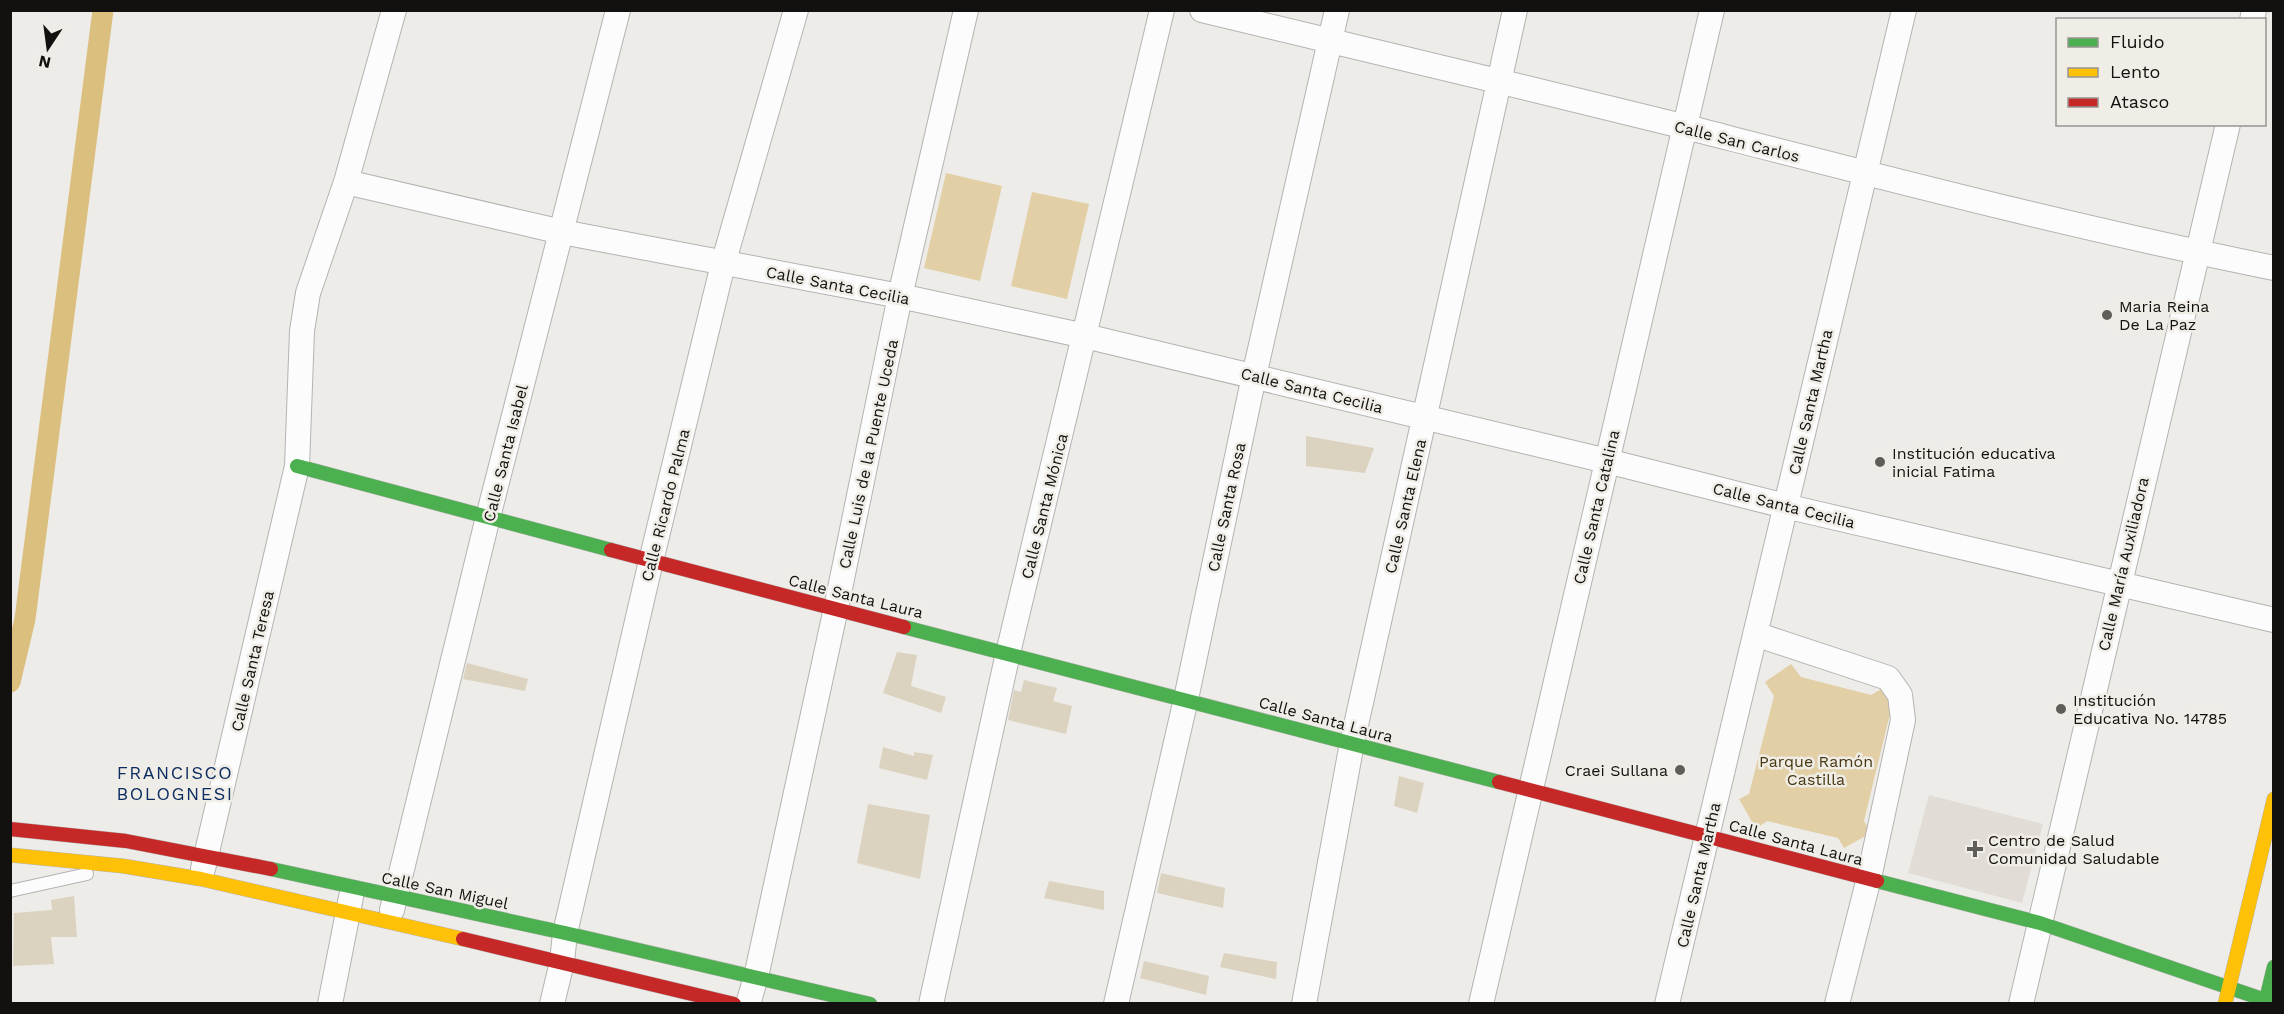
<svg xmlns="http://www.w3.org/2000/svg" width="2284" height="1014" font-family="'Work Sans',sans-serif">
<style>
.built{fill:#e1ddd6}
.green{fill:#e2cfa6}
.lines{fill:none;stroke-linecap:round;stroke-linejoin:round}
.canal{stroke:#dbbf7f;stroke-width:21}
.building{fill:#dbd3c0}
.lane-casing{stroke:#b4b3b1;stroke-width:14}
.street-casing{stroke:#b4b3b1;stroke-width:26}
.fast-casing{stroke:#b4b3b1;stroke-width:15}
.slow-casing{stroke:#b4b3b1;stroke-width:15}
.jam-casing{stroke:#b4b3b1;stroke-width:15}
.lane{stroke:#fcfcfc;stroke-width:12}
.street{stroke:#fcfcfc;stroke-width:24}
.fast{stroke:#4caf50;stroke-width:14}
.slow{stroke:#ffc107;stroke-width:14}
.jam{stroke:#c62828;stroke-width:14}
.poi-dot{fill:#5f5e5b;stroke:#f0ede7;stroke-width:2}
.labels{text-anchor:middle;stroke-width:5;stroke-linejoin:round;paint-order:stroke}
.street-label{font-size:16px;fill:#12110f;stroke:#f0ede7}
.poi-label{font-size:16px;fill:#12110f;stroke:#f0ede7;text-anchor:start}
.park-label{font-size:16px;fill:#483810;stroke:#f0ede7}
.neighbourhood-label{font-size:18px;letter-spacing:1.5px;fill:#0b2d61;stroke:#f0ede7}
</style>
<rect width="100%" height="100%" fill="#eeece9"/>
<path class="built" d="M 1929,795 L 2043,824 L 2022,903 L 1908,873 Z"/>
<path class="green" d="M 946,173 L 1002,186 L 980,281 L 924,268 Z
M 1032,192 L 1089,204 L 1067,299 L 1011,286 Z
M 1791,664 L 1801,677 L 1871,695 L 1883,688 L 1899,710 L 1889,718 L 1864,821 L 1871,833 L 1844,848 L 1838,838 L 1767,821 L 1756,829 L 1739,799 L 1749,794 L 1774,696 L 1765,682 Z"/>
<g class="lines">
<path class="canal" d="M 10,682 L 25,619 L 103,10"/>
</g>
<path class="building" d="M 1306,436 L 1374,448 L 1365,473 L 1306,466 Z
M 897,652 L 917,655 L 911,686 L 946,697 L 941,713 L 883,693 Z
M 467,663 L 528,679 L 525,691 L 463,679 Z
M 1024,680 L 1057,688 L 1053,701 L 1072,706 L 1066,734 L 1008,720 L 1014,690 L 1021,692 Z
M 883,747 L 914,756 L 914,752 L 933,755 L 927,780 L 879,768 Z
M 1399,776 L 1424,783 L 1417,813 L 1394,806 Z
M 868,804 L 930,815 L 920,879 L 857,863 Z
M 1161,873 L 1225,888 L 1223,908 L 1157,893 Z
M 1049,881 L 1104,891 L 1104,910 L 1044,898 Z
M 74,896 L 77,937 L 51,937 L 54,964 L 13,966 L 14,913 L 52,910 L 51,900 Z
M 1224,953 L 1277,962 L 1276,979 L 1220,967 Z
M 1144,961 L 1209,976 L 1206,995 L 1140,978 Z"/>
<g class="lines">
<g class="lane-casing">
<path id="lane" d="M 10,891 L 87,874"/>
</g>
<g class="street-casing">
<path id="street" d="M 1202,10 C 1363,49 1525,87 1686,127 C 1881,177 2076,228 2274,268
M 2252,20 L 2254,10
M 346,182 L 562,232 L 900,296 L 1085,336 L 1607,461 L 1785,506 L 2274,620
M 1755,634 L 1888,678 L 1900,695 L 1903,720 L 1869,878 L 1837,1004
M 203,869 L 297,466 L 302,331 L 308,293 L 346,182 L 394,10
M 392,910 L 488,517 L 618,10
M 330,1004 L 351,897
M 552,1004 L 562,962 L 565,933 L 651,561 L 723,264 L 796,10
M 748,1004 L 756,977 L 836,608 L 900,296 L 966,10
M 931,1004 L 1008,653 L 1162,10
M 1116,1004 L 1186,699 L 1254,376 L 1337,10
M 1304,1004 L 1352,743 L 1515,10
M 1481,1004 L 1712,10
M 1667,1004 L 1904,10
M 2021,1004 L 2228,124"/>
</g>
<g class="fast-casing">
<path id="fast" d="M 297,466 L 611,550
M 904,627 L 1499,782
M 271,869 L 565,933 L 870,1004
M 1877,881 L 2040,923 L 2274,1003
M 2265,1004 L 2274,967"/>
</g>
<g class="slow-casing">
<path id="slow" d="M 10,855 L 123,866 L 201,879 L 463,939
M 2225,1004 L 2274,799"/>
</g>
<g class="jam-casing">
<path id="jam" d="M 611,550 L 904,627
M 1499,782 L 1877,881
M 10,829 L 126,841 L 271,869
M 463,939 L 734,1004"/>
</g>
<use href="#lane" class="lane"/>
<use href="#street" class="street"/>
<use href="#fast" class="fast"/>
<use href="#slow" class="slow"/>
<use href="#jam" class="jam"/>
</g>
<g class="poi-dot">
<circle cx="2107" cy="315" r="6"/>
<circle cx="1880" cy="462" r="6"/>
<circle cx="2061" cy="709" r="6"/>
<circle cx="1680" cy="770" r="6"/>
<path d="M1972 840h6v6h6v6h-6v6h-6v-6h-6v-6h6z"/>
</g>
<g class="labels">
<g class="street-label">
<text transform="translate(1737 141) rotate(14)" y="6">Calle San Carlos</text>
<text transform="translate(838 285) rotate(11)" y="6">Calle Santa Cecilia</text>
<text transform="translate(1312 390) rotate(14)" y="6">Calle Santa Cecilia</text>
<text transform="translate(1810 402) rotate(-77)" y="6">Calle Santa Martha</text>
<text transform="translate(505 453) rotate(-76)" y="6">Calle Santa Isabel</text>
<text transform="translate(868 454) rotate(-78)" y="6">Calle Luis de la Puente Uceda</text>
<text transform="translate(665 505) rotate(-76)" y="6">Calle Ricardo Palma</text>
<text transform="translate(1784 505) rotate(14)" y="6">Calle Santa Cecilia</text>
<text transform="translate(1044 506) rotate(-76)" y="6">Calle Santa Mónica</text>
<text transform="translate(1405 506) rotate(-77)" y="6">Calle Santa Elena</text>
<text transform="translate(1226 507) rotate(-78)" y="6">Calle Santa Rosa</text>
<text transform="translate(1596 507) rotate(-77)" y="6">Calle Santa Catalina</text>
<text transform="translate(2123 564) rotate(-77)" y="6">Calle María Auxiliadora</text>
<text transform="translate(856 596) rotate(14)" y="6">Calle Santa Laura</text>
<text transform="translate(252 661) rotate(-77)" y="6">Calle Santa Teresa</text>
<text transform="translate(1326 719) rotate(15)" y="6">Calle Santa Laura</text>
<text transform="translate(1796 842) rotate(15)" y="6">Calle Santa Laura</text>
<text transform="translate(1698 875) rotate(-77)" y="6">Calle Santa Martha</text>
<text transform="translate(445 890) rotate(12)" y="6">Calle San Miguel</text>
</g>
<g class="poi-label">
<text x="2119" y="312">Maria Reina<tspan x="2119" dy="18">De La Paz</tspan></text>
<text x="1892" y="459">Institución educativa<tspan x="1892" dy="18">inicial Fatima</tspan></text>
<text x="2073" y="706">Institución<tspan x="2073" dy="18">Educativa No. 14785</tspan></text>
<text x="1668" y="776" text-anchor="end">Craei Sullana</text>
<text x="1988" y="846">Centro de Salud<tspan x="1988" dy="18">Comunidad Saludable</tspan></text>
</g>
<g class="park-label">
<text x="1816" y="767">Parque Ramón<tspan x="1816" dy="18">Castilla</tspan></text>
</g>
<g class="neighbourhood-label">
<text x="175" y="779">FRANCISCO<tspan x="175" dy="21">BOLOGNESI</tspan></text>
</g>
</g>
<rect width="2284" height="1014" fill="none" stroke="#12110f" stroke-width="24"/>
<rect x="2056" y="18" width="210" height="108" fill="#f0ede7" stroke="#979591" stroke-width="1.5"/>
<rect x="2068" y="38" width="30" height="9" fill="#4caf50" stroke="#979591" stroke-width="1.5"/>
<text x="2110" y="48" font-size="18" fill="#12110f">Fluido</text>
<rect x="2068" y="68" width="30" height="9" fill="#ffc107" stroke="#979591" stroke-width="1.5"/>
<text x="2110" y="78" font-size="18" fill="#12110f">Lento</text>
<rect x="2068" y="98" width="30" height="9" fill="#c62828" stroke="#979591" stroke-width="1.5"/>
<text x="2110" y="108" font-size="18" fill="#12110f">Atasco</text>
<g transform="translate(48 48) rotate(193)" stroke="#f0ede7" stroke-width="4.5" paint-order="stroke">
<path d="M0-4.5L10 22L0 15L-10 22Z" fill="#12110f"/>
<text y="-9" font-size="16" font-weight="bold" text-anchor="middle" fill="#12110f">N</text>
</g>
</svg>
